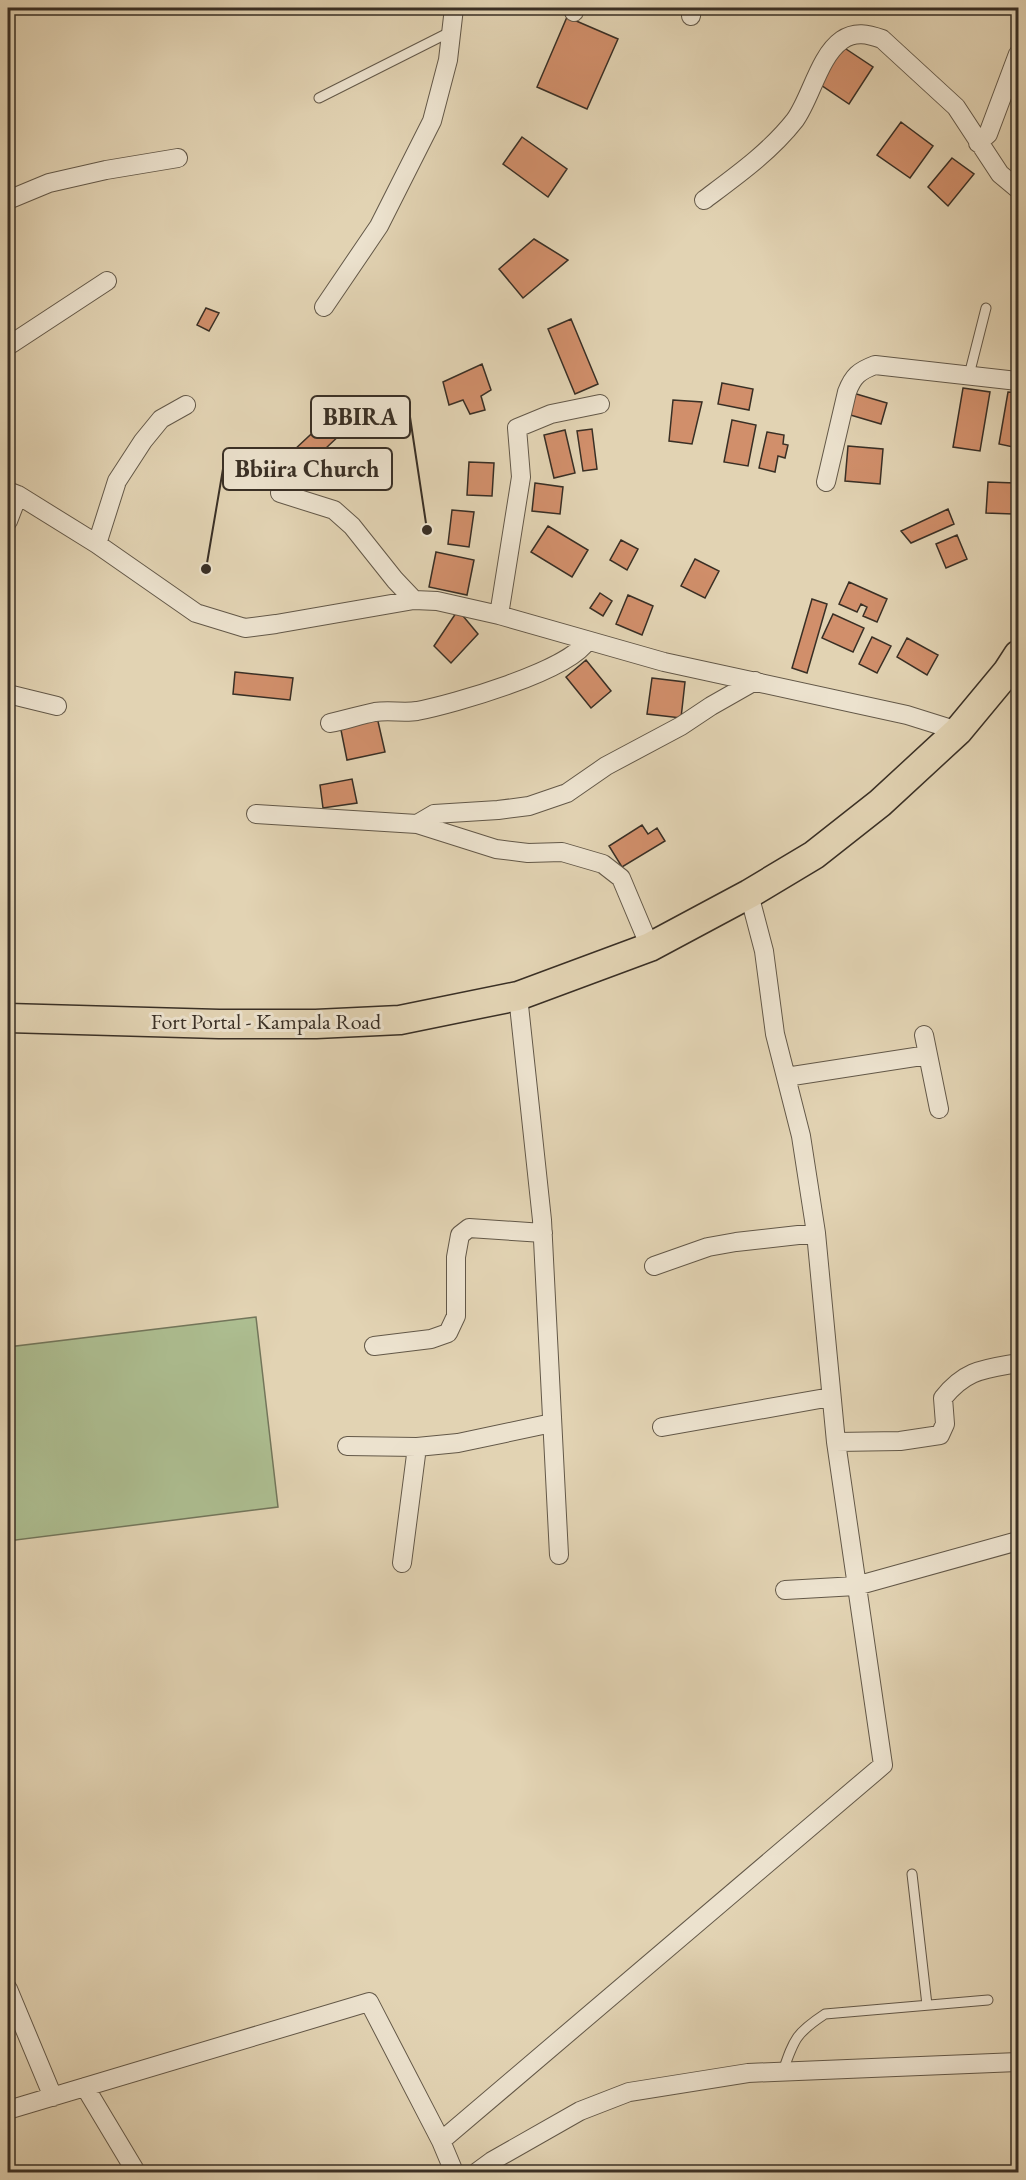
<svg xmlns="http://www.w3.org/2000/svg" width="1026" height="2180" font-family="'EB Garamond',serif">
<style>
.green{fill:#adbe91;stroke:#73765b;stroke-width:1.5}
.building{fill:#d18f6b;stroke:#392f25;stroke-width:1.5}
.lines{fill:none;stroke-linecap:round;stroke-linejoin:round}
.service-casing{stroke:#635848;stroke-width:11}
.minor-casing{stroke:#635848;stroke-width:20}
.primary-casing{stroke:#392f25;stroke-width:31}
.service{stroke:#ece2ce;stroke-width:9}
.minor{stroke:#ece2ce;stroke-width:18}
.primary{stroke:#e2d3b3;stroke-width:28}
.labels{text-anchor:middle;stroke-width:6;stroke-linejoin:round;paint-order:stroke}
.street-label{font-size:22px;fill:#392f25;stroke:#ece2ce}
.leader{fill:none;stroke:#392f25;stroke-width:2}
.callout-dot{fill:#392f25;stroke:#ece2ce;stroke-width:2}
.callout{fill:#ece2ce;stroke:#392f25;stroke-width:2}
.callout-label{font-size:24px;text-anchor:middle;font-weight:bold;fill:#392f25}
</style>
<rect width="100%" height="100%" fill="#e2d3b3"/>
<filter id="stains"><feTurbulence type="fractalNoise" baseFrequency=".00333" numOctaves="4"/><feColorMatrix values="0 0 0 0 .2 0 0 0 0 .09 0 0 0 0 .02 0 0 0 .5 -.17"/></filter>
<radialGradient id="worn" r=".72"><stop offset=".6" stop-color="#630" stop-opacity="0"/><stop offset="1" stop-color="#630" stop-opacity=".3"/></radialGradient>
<path class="green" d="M 256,1317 L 278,1507 L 8,1541 L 8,1347 Z"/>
<path class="building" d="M 567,17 L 618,39 L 587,109 L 537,87 Z
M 843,47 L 873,67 L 849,104 L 818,83 Z
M 901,122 L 933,146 L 910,178 L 877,155 Z
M 522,137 L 567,169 L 548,197 L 503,164 Z
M 952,158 L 974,174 L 948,206 L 928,187 Z
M 534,239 L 568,260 L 523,298 L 499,269 Z
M 206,308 L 219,313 L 209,331 L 197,325 Z
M 571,319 L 598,384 L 575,394 L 548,329 Z
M 482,364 L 491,390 L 481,396 L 485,410 L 470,414 L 463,400 L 449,405 L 443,382 Z
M 722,383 L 753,389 L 749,410 L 718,404 Z
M 963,388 L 990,392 L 980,451 L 953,447 Z
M 1008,392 L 1018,393 L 1018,448 L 999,444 Z
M 853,393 L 887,403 L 881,424 L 847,414 Z
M 673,400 L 702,402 L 692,444 L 669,441 Z
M 338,409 L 344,431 L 307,466 L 293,451 Z
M 732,420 L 756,425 L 748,466 L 724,462 Z
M 592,429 L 597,469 L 583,471 L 577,431 Z
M 565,430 L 575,473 L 554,478 L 544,435 Z
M 767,432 L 784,435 L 783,444 L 788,445 L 785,458 L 778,456 L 775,472 L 759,468 Z
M 848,446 L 883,449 L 880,484 L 845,481 Z
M 469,462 L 494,463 L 492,496 L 467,495 Z
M 988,482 L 1015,483 L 1013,514 L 986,513 Z
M 535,483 L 563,487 L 560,514 L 532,511 Z
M 948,509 L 954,524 L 911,543 L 901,531 Z
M 452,510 L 474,512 L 469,547 L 448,544 Z
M 548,526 L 588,550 L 572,577 L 531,552 Z
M 957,535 L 967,559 L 946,568 L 936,544 Z
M 621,540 L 638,549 L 627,570 L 610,560 Z
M 436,552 L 474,560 L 467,595 L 429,587 Z
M 695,559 L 719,571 L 705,598 L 681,586 Z
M 849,582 L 887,599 L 877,622 L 863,616 L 867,607 L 861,604 L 857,612 L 839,604 Z
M 600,593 L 612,601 L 603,616 L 590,608 Z
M 628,595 L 653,606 L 642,635 L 616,624 Z
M 812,599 L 827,604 L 807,673 L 792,668 Z
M 458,610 L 478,634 L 451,663 L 434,646 Z
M 833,614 L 864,628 L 853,652 L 822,638 Z
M 872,637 L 891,646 L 877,673 L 859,664 Z
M 907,638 L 938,655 L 927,675 L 897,657 Z
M 586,660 L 611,691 L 591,708 L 566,677 Z
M 235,672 L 293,678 L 290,700 L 233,694 Z
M 652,678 L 685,682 L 681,718 L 647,714 Z
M 377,717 L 385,752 L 347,760 L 340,725 Z
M 352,779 L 357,803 L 323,808 L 320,785 Z
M 642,825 L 648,834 L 657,828 L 665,841 L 622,867 L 609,846 Z"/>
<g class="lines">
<g class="service-casing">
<path id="service" d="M 319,98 L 452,31
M 969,375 L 986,308
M 912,1874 L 927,2005
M 783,2071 C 794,2039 796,2033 825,2014 L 988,2000"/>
</g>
<g class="minor-casing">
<path id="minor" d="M 574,12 L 575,8
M 691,16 L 692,8
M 978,143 L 988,134 L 1018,54
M 8,200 L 49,183 L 106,170 L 178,158
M 704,200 C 736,176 770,152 795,120 C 811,98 819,56 842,40 C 855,31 868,34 882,39 L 956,107 L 1000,174 L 1018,189
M 324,307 L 379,226 L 432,121 L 448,60 L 454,8
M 8,346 L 107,281
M 826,482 L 847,392 C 853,376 859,371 875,365 L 1018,381
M 8,491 L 18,495 L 97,544 L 196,613 L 245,628 L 276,624 L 414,600 L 437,601 L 499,615 L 664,662 L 907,715 L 958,731
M 280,493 L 334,510 L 352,526 L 395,580 L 414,600
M 8,521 L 18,495
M 97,544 L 117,481 L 143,441 L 161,419 L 186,405
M 499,615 L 521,477 L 517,428 L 551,414 L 600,404
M 8,694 L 57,706
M 330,723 C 345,720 360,715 375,712 C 389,710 404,713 417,711 C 453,704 569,671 587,641
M 256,814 L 417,824 L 496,849 L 528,853 L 562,852 L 603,864 L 621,878 L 650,947
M 417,824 L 434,814 L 498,810 L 529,806 L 567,793 L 606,766 L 681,726 L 711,706 L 755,681
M 518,996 L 542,1220 L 559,1555
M 924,1035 L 939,1109
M 786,1077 L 928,1055
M 654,1266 L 708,1247 L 736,1242 L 816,1233
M 374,1346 L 431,1339 L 448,1333 L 456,1316 L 456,1257 L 460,1235 L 469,1228 L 543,1233
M 662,1427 L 831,1397
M 836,1442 L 900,1441 L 940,1435 L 945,1424 L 943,1398 C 966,1369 985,1369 1018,1363
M 347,1446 L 417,1447 L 458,1443 L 552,1423
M 402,1563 L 417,1447
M 785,1590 L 856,1586 L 1018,1541
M 8,1989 L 53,2097
M 85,2087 L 136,2172
M 8,2110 L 369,2002 L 441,2141 L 454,2172
M 441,2141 L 883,1765 L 836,1442 L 816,1233 L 801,1136 L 775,1034 L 764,951 L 749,894
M 477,2172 L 492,2161 L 580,2111 L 629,2092 L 748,2073 L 1018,2062"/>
</g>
<g class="primary-casing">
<path id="primary" d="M 8,1018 L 219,1024 L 316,1024 L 400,1020 L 518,996 L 650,947 L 749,894 L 814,855 L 880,803 L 958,731 L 1007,672 L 1018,655"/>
</g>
<use href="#service" class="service"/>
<use href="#minor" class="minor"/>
<use href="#primary" class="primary"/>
</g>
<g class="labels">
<g class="street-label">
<text x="266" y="1029">Fort Portal - Kampala Road</text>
</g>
</g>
<path class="leader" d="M427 530L410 417M206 569L223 469"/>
<g class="callout-dot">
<circle cx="427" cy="530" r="6"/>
<circle cx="206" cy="569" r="6"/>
</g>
<g class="callout">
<rect x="311" y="396" width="99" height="42" rx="6"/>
<rect x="223" y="448" width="169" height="42" rx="6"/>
</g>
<g class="callout-label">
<text x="360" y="425">BBIRA</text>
<text x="307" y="477">Bbiira Church</text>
</g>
<rect width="1026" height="2180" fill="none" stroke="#e2d3b3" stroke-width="30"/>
<rect x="9" y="9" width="1008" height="2162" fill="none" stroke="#392f25" stroke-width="3"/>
<rect x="15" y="15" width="996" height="2150" fill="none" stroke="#392f25" stroke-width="1.5"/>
<rect width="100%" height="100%" filter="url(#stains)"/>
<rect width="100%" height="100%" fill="url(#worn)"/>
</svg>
